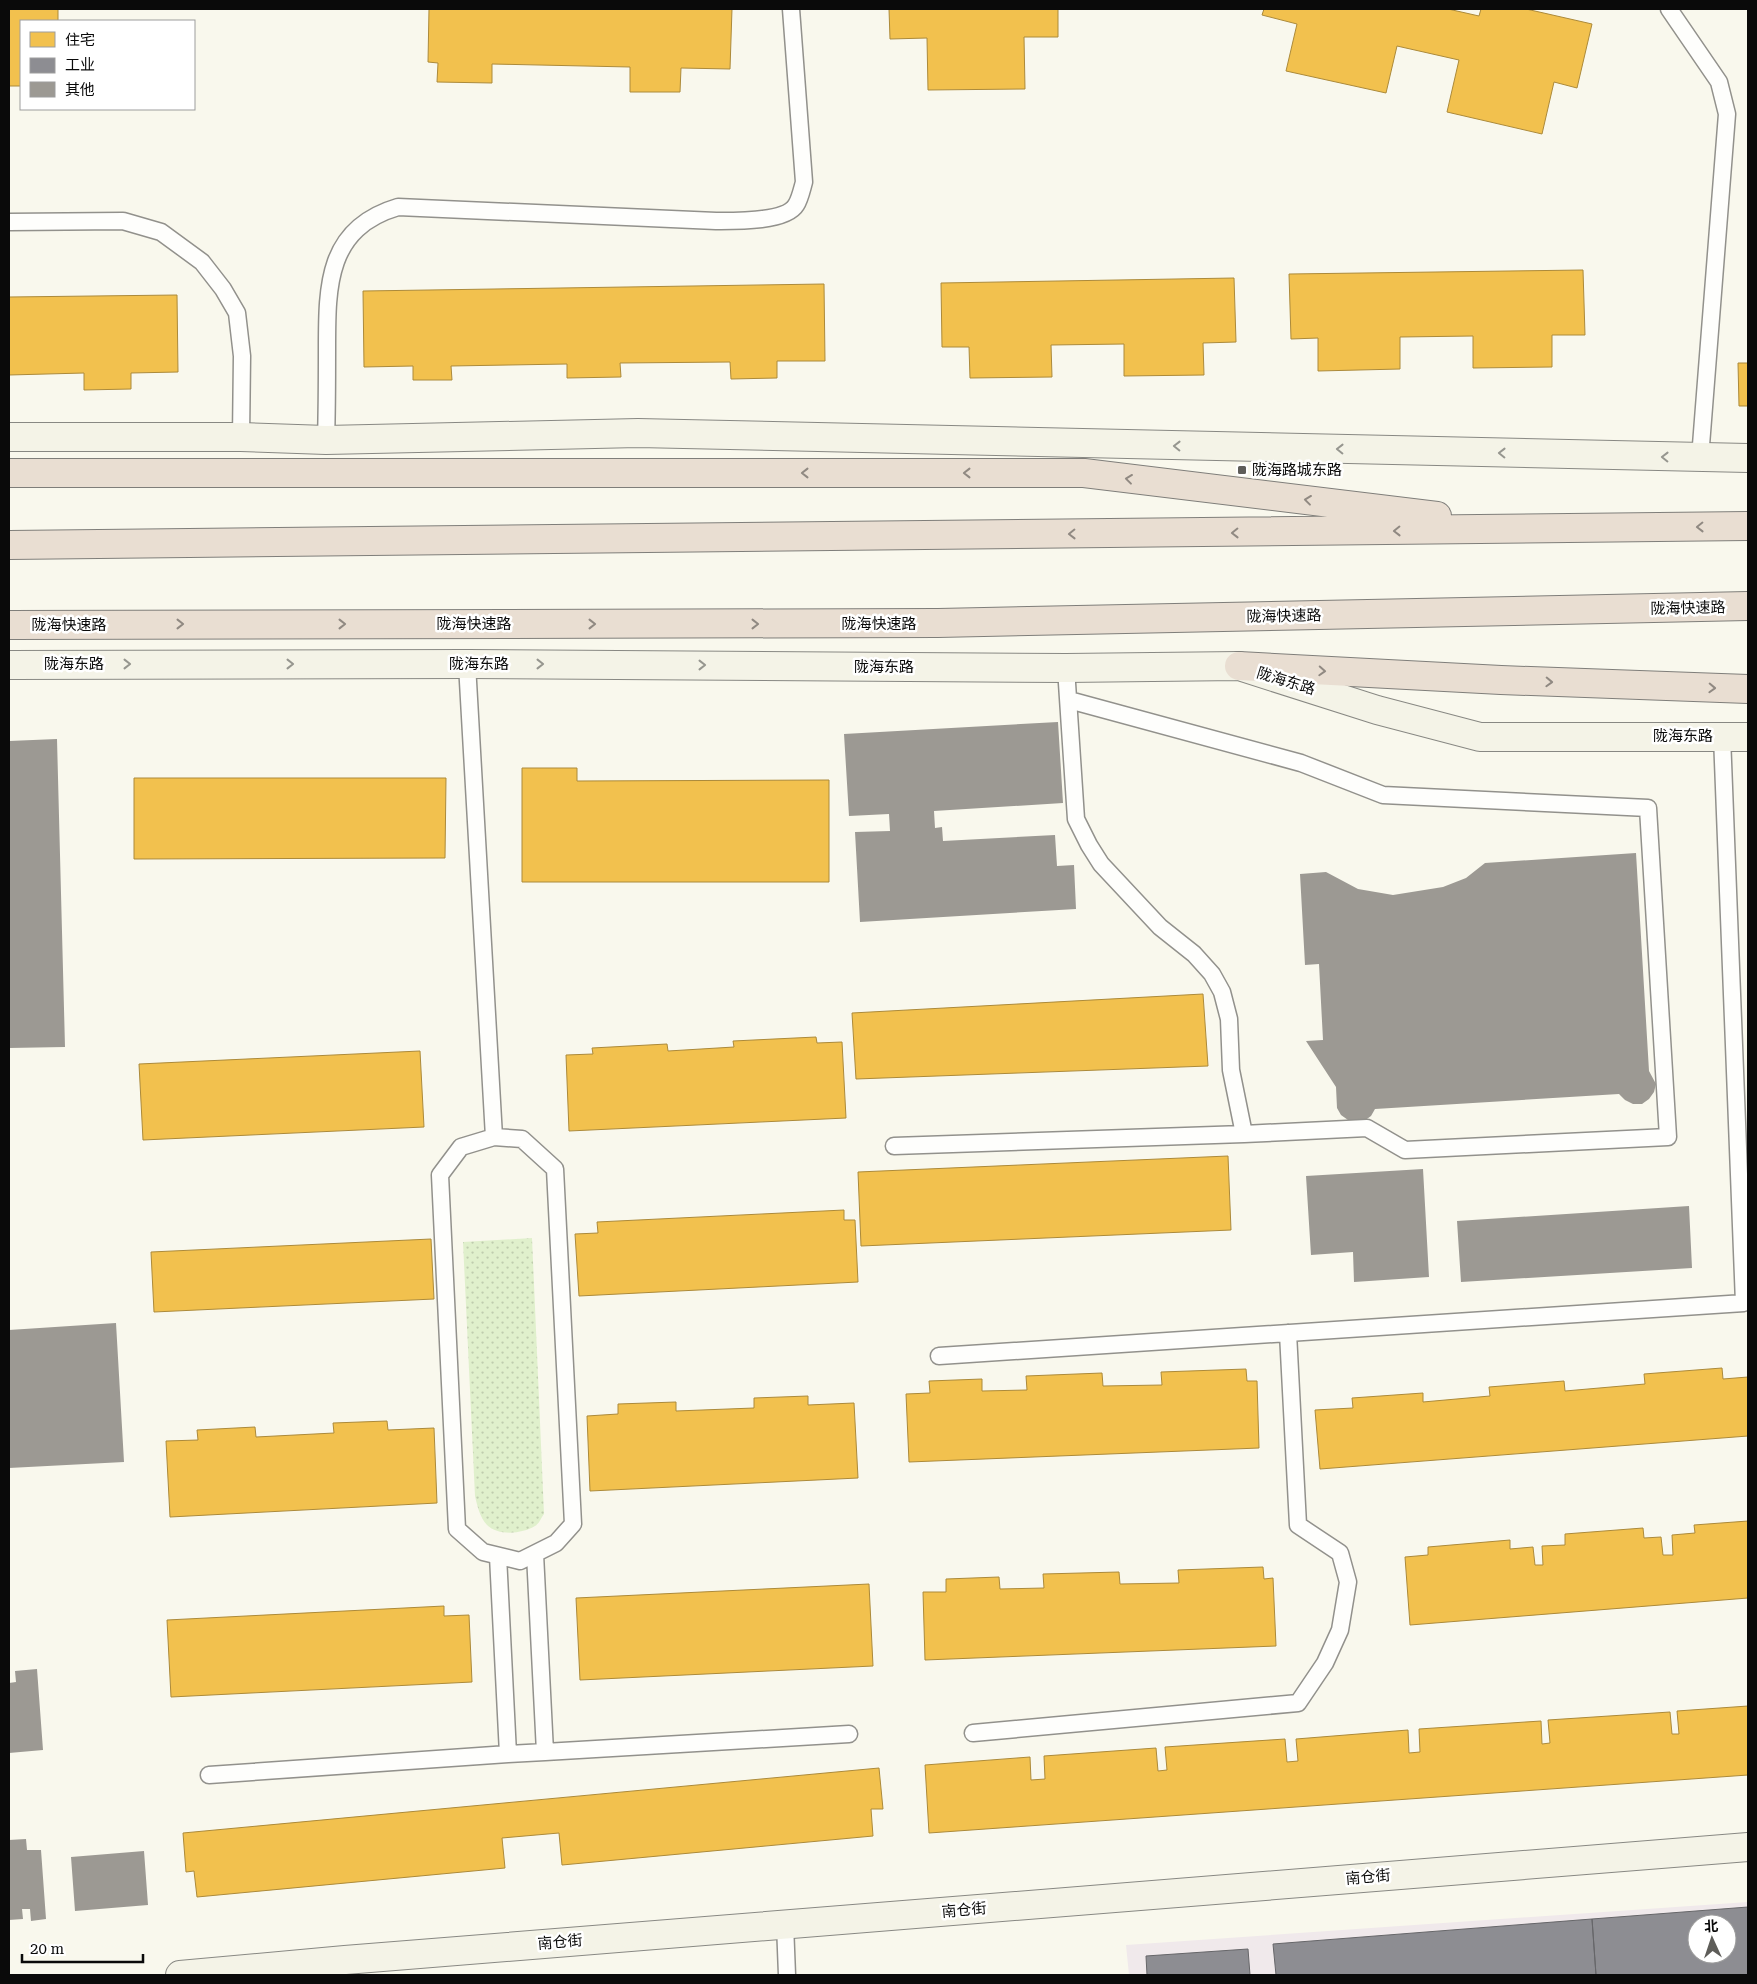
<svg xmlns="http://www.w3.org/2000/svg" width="1757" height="1984" font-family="'Roboto Serif','Noto Sans SC',serif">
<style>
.industrial{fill:#f0e9eb;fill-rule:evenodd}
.grass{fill:url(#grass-dots)}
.homes{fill:#f2c14e;stroke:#ac8a3a}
.industry{fill:#8d8d92;stroke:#666669;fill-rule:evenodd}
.building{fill:#9c9993}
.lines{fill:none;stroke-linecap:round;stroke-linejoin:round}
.lane-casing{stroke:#92918c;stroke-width:19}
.secondary-casing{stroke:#888883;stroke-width:30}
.highway-casing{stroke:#7f7e7a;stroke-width:30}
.lane{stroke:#fefefc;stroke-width:16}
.secondary{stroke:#f4f3e7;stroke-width:28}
.highway{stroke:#e9ded2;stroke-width:28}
.oneway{stroke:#96968f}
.oneway2{stroke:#908982}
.poi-dot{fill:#5e5d59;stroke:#fff;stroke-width:2}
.labels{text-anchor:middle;stroke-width:5;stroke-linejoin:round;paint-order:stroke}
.poi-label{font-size:15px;fill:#0a0a0a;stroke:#fff;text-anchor:start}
.street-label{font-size:15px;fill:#0a0a0a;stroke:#fff}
</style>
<defs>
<pattern id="grass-dots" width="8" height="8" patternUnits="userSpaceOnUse" patternTransform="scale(1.25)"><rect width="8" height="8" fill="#e0f0cc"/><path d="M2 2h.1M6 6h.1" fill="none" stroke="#bfccae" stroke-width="1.8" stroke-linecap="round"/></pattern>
</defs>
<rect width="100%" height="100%" fill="#f9f8ed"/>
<path class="industrial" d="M 1748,1902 L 1748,1975 L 1129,1975 L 1126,1945 ZM 1697,1924 L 1727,1924 L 1727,1954 L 1697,1954 Z"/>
<path class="grass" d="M 532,1238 L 544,1514 C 541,1518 539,1524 535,1526 C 522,1534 498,1536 487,1525 C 480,1518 477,1505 475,1496 L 463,1242 Z"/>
<path class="homes" d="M 9,9 L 58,9 L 58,21 L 21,21 L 21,86 L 9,86 Z
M 429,9 L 732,9 L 730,69 L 681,68 L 680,92 L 630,92 L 630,67 L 492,64 L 492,83 L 437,82 L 438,63 L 428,62 Z
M 889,9 L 1058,9 L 1058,37 L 1024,37 L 1025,89 L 928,90 L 927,38 L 890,39 Z
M 1264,9 L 1448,9 L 1479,16 L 1481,9 L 1526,9 L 1592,24 L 1577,88 L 1554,82 L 1542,134 L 1447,112 L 1459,60 L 1397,46 L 1386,93 L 1286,71 L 1297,24 L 1262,15 Z
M 1583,270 L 1585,335 L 1552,335 L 1552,367 L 1473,368 L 1473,336 L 1400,337 L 1400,369 L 1318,371 L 1318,338 L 1291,339 L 1289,274 Z
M 1234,278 L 1236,342 L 1203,343 L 1204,375 L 1124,376 L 1124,344 L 1051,345 L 1052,377 L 970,378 L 969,347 L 942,347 L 941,283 Z
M 824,284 L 825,361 L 777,361 L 777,378 L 731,379 L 730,362 L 620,363 L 621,377 L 567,378 L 567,364 L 451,366 L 452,380 L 413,380 L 413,366 L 364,367 L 363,291 Z
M 177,295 L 178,372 L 131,373 L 131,389 L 84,390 L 84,373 L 9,375 L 9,297 Z
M 1738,363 L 1748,363 L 1748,406 L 1739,406 Z
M 522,768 L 577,768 L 577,781 L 829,780 L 829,882 L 522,882 Z
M 134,778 L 446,778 L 445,858 L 134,859 Z
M 1203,994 L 1208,1066 L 856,1079 L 852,1013 Z
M 816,1037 L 817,1043 L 842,1042 L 846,1118 L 569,1131 L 566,1055 L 593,1054 L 592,1048 L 667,1044 L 668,1051 L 734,1047 L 733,1041 Z
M 420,1051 L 424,1127 L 143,1140 L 139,1064 Z
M 1228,1156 L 1231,1230 L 861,1246 L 858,1172 Z
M 844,1210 L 844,1220 L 855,1220 L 858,1282 L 579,1296 L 575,1234 L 598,1233 L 597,1222 Z
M 431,1239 L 434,1299 L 154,1312 L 151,1252 Z
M 1722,1368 L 1723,1379 L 1748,1377 L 1748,1436 L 1320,1469 L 1315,1410 L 1353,1408 L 1352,1398 L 1423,1393 L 1423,1402 L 1490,1396 L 1489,1387 L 1564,1381 L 1565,1391 L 1645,1384 L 1644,1374 Z
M 1246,1369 L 1247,1381 L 1257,1381 L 1259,1448 L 909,1462 L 906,1394 L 930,1393 L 929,1381 L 982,1379 L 982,1391 L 1027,1390 L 1026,1376 L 1102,1373 L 1103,1386 L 1162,1385 L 1161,1372 Z
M 808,1396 L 808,1405 L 854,1403 L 858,1478 L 590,1491 L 587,1416 L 618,1414 L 618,1404 L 676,1402 L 676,1411 L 754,1408 L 754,1398 Z
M 387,1421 L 388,1430 L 434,1428 L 437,1503 L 170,1517 L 166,1441 L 198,1440 L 197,1430 L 255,1427 L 256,1437 L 334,1433 L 333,1423 Z
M 1748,1521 L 1748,1598 L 1410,1625 L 1405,1557 L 1428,1555 L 1428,1547 L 1510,1540 L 1510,1549 L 1533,1547 L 1535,1565 L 1543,1565 L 1542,1546 L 1565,1545 L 1565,1534 L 1643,1528 L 1644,1538 L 1661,1537 L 1663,1555 L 1673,1555 L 1672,1535 L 1695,1533 L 1694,1525 Z
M 1263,1567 L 1264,1579 L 1273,1578 L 1276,1646 L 925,1660 L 923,1592 L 946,1592 L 946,1579 L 999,1577 L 1000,1589 L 1044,1588 L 1043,1574 L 1119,1572 L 1120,1584 L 1179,1583 L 1178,1570 Z
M 869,1584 L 873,1666 L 580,1680 L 576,1598 Z
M 444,1606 L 444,1616 L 469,1615 L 472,1682 L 171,1697 L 167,1620 Z
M 1748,1706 L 1748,1775 L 929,1833 L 925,1765 L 1030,1757 L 1031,1780 L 1045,1779 L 1044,1756 L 1156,1748 L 1158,1771 L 1167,1770 L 1165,1747 L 1285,1739 L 1287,1762 L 1298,1761 L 1296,1739 L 1408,1730 L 1409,1753 L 1420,1752 L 1419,1729 L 1541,1721 L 1542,1744 L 1550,1743 L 1548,1720 L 1670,1712 L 1672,1734 L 1679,1734 L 1677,1711 Z
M 879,1768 L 883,1809 L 871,1809 L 873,1836 L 562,1865 L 559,1833 L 502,1838 L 505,1868 L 197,1897 L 194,1871 L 186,1872 L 183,1833 Z"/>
<path class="industry" d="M 1748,1907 L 1748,1975 L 1596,1975 L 1592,1919 ZM 1697,1924 L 1727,1924 L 1727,1954 L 1697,1954 Z
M 1592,1919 L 1596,1975 L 1276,1975 L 1273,1944 Z
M 1248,1949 L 1250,1975 L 1147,1975 L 1146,1956 Z"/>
<path class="building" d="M 1058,722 L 1063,803 L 934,811 L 935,828 L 942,827 L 943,841 L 1055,835 L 1057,866 L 1074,865 L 1076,909 L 860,922 L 855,832 L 890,831 L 889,814 L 849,816 L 844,734 Z
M 57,739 L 65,1047 L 9,1048 L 9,741 Z
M 1636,853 L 1649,1071 L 1656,1084 L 1654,1092 L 1649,1099 L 1642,1104 L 1633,1104 L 1625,1100 L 1619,1094 L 1375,1109 L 1371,1116 L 1364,1121 L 1356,1123 L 1348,1120 L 1341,1115 L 1337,1108 L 1336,1087 L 1306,1041 L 1323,1040 L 1319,964 L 1305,965 L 1300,874 L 1326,872 L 1358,889 L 1393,895 L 1443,887 L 1466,878 L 1485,863 Z
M 1423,1169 L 1429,1277 L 1354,1282 L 1353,1252 L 1311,1255 L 1306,1176 Z
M 1689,1206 L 1692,1268 L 1461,1282 L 1457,1221 Z
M 116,1323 L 124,1462 L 9,1468 L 9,1330 Z
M 37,1669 L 43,1750 L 9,1753 L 9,1683 L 16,1682 L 15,1671 Z
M 26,1839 L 27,1850 L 41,1850 L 46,1919 L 31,1921 L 30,1909 L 22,1909 L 23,1919 L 9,1920 L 9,1840 Z
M 144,1851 L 148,1905 L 75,1911 L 71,1857 Z"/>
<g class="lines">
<g class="lane-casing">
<path id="lane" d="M 1669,9 L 1719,82 L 1727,114 L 1700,458
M 9,222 L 123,221 L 161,232 L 202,262 L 223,289 L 237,313 L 242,356 L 241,437
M 326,440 C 327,409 327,379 327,348 C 327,285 327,228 398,207 L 716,221 C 734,221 786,222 796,205 C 800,199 802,189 804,182 L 791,9
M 467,664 L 494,1137
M 1066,668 L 1076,819 L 1089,845 L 1101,864 L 1160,927 L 1194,954 L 1212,974 L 1222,992 L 1229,1019 L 1231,1070 L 1244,1134 L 1367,1128 L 1405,1150 L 1668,1137 L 1648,808 L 1383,795 L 1301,763 L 1069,700
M 494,1137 L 522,1139 L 555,1169 L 573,1524 L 556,1543 L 520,1561 L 483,1552 L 457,1529 L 440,1175 L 461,1147 Z
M 894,1146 L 1244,1134
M 939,1356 L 1744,1303 L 1722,736
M 498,1556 L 508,1754 L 545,1752 L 535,1554
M 973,1733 L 1298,1703 L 1325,1663 L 1340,1630 L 1348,1582 L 1340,1553 L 1298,1525 L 1288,1333
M 545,1752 L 849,1734
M 209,1775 L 508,1754
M 785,1924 L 787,1975"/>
</g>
<g class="secondary-casing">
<path id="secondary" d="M 9,437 L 241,437 L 326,440 L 638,433 L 1748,458
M 9,665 L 467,664 L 1066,668 L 1239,666 L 1377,710 L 1480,737 L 1748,737
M 180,1975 L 345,1960 L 1748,1847"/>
</g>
<g class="highway-casing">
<path id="highway" d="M 9,473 L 1084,473 L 1437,516
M 9,545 L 1748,526
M 9,625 L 938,623 L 1748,606
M 1239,666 L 1501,680 L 1748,689"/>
</g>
<use href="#lane" class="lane"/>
<use href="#secondary" class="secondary"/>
<use href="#highway" class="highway"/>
</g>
<defs><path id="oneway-chevron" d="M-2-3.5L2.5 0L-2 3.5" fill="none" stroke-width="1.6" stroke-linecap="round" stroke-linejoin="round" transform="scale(1.25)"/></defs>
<g class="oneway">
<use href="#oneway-chevron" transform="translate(1177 446) rotate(-179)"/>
<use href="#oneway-chevron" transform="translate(1340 449) rotate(-179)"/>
<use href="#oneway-chevron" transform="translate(1502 453) rotate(-179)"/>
<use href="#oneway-chevron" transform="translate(1665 457) rotate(-179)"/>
<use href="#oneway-chevron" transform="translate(127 664)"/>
<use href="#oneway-chevron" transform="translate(290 664)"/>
<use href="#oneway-chevron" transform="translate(540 664)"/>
<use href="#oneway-chevron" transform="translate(702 665)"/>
</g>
<g class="oneway2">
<use href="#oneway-chevron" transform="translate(805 473) rotate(-180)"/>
<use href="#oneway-chevron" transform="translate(967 473) rotate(-180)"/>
<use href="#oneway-chevron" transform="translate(1129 479) rotate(-173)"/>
<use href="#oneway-chevron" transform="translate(1308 500) rotate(-173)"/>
<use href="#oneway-chevron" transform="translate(1700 527) rotate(179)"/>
<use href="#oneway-chevron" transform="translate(1397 531) rotate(179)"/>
<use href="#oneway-chevron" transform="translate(1235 533) rotate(179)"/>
<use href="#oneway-chevron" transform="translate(1072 534) rotate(179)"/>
<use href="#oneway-chevron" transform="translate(180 624)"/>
<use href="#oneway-chevron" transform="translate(342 624)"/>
<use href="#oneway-chevron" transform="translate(592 624)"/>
<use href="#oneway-chevron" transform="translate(755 624)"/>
<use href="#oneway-chevron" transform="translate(1322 671) rotate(3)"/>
<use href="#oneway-chevron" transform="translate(1549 682) rotate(2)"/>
<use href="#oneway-chevron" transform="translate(1712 688) rotate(2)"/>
</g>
<rect class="poi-dot" x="1237" y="465" width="10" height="10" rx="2.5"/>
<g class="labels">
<g class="poi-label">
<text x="1252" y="475">陇海路城东路</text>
</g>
<g class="street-label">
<text transform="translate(1688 608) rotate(-1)" y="5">陇海快速路</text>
<text transform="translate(1284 616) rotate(-1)" y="5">陇海快速路</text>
<text x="474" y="629">陇海快速路</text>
<text x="879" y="629">陇海快速路</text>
<text x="69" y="630">陇海快速路</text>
<text x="74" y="669">陇海东路</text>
<text x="479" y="669">陇海东路</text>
<text x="884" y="672">陇海东路</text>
<text transform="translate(1286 681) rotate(17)" y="5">陇海东路</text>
<text x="1683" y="741">陇海东路</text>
<text transform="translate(1368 1877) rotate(-5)" y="5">南仓街</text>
<text transform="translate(964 1910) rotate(-5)" y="5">南仓街</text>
<text transform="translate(560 1942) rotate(-5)" y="5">南仓街</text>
</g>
</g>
<rect width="1757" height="1984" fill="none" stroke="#0a0a0a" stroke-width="20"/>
<rect x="20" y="20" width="175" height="90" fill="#ffffff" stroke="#9d9d9d"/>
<rect x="30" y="32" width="25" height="15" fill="#f2c14e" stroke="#9d9d9d"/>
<text x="65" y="45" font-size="15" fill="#0a0a0a">住宅</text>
<rect x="30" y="58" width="25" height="15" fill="#8d8d92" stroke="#9d9d9d"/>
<text x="65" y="70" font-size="15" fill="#0a0a0a">工业</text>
<rect x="30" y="82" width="25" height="15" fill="#9c9993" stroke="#9d9d9d"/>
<text x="65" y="95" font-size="15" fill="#0a0a0a">其他</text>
<g transform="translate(1712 1939) rotate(357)"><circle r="24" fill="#ffffff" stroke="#9d9d9d"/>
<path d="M0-4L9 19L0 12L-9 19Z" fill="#5e5d59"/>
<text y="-8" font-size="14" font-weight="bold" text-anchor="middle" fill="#0a0a0a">北</text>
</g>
<path d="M22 1954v8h121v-8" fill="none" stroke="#0a0a0a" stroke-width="2.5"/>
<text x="30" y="1954" font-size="15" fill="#0a0a0a" stroke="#ffffff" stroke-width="4" paint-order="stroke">20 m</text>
</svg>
